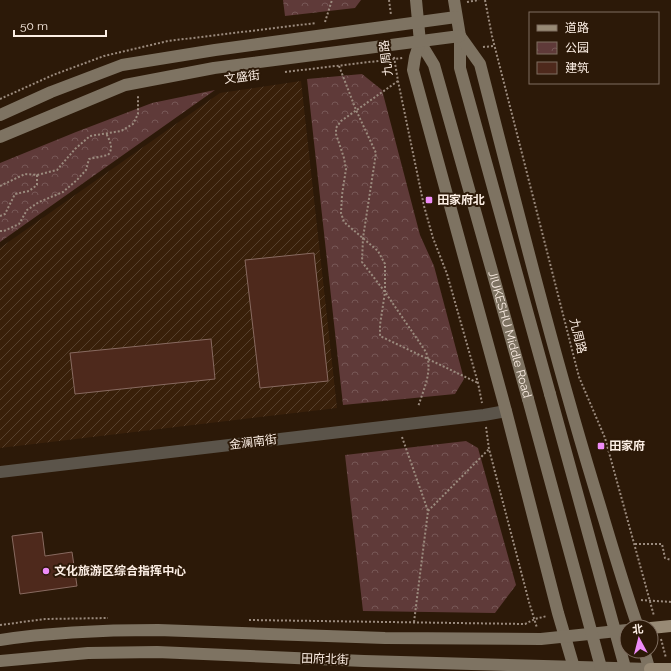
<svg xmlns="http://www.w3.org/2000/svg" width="671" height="671" font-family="Raleway,'Noto Sans SC',sans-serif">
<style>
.industrial{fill:url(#industrial-furrows)}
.park{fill:url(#park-crowns)}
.building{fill:#4e291c;stroke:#886a60}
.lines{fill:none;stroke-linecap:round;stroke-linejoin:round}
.path{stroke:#9b8b7e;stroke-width:2;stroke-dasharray:2 2;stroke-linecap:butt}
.tertiary{stroke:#5b544a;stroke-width:12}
.secondary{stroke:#7e7362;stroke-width:12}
.primary{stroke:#988a75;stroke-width:12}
.secondary-bridge{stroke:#7e7362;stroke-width:12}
.poi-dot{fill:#ee8cf8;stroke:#2c1908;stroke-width:1.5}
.labels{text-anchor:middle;stroke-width:4;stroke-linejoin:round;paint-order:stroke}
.street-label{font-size:12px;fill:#fceee4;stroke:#2c1908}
.poi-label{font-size:12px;font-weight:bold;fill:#fceee4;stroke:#2c1908;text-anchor:start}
</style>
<defs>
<pattern id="industrial-furrows" width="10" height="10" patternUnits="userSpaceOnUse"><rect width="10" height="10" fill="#39200a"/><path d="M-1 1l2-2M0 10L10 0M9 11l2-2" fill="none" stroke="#57412e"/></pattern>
<pattern id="park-crowns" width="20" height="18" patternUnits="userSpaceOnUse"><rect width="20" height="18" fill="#5f3a39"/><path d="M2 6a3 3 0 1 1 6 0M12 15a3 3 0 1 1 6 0" fill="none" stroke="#775756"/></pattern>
</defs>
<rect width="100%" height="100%" fill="#2c1908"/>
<path class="industrial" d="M 301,81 L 337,408 L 0,448 L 0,248 L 220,93 Z"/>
<path class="park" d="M 283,0 L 361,0 L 355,8 L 285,16 Z
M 362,74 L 382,90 L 420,235 L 434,266 L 464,379 L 455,394 L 343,405 L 307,79 Z
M 215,90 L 0,242 L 0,163 L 76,132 L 152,103 Z
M 466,441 L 478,448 L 516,585 L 495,613 L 363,611 L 345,455 Z"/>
<path class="building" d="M 314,253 L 328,381 L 260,388 L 245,260 Z
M 211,339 L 215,379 L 75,394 L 70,353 Z
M 42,532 L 45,556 L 72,552 L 77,586 L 20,594 L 12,536 Z"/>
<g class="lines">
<path class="path" d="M 389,0 L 391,15
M 485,0 L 492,36 L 579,377 L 605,438 L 654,616
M 467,2 L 479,0
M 325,22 L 332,0
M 483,47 L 494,46
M 394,57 L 398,81 L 424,206 L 433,238 L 447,274 L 478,383 L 482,403
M 339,66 L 356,110 L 376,153 L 363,238 L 362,262 L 385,292 L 426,352 C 433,371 424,388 418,407
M 285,72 L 403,58
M 398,81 L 341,121 L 336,128 L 336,134 L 344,158 L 346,169 L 342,195 L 341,213 L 344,222 L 378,251 L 385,264 L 385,292 L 380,325 L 380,336 L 478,383
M 0,99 L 53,75 L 104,56 L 168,41 L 316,23
M 0,186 L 25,174 L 37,175 L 57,170 L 75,149 L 90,136 L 121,131 L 133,124 L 138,114 L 138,95
M 0,216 L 5,214 L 15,194 L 29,191 L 37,185 L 37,175
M 0,231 L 4,231 L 19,224 L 27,210 L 39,202 L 63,192 L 77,180 L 86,170 L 89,159 L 108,155 C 114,148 110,141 106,133
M 486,427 L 489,449 L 529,602 L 537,628
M 402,437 L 428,511
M 635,544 L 662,544 L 665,558 L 671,560
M 641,600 L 671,602
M 249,620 L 525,624 L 535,619 L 547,616
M 414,622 L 428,511 L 489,449
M 0,625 L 45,619 L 108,618
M 661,639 L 666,658"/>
<path class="tertiary" d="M 0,472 L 484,415 L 506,411"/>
<g class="secondary">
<path id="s1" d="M 416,0 L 420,42 L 434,65 L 528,399"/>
<path d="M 454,0 L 460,36 L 460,68 L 550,394"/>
<path d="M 460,36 L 480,64 C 518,212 555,360 600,506 C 612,546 624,587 638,627"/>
<path d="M 420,42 L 415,57 L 413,70 L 506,411 L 558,613 L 575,671"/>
<path d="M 0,115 L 51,92 L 122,65 L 215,50 L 456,17"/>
<path d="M 0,137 L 125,85 L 214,68 L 460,36"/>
<path d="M 0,640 C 52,632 105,630 158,630 L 385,638 L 541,639 L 627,630"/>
<path d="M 644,651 L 650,671"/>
<path d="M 0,661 L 88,653 L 157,652 L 364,661 L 650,669"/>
</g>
<path class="primary" d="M 651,628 L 671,626
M 650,669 L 671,669"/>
<path class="secondary-bridge" d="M 550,394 L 626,671
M 528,399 L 602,671"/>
</g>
<g class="poi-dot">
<rect x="425" y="196" width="8" height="8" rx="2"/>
<rect x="597" y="442" width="8" height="8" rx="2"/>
<circle cx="46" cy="571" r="4"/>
</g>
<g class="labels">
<g class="street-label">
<text transform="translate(386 58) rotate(-97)" y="4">九周路</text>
<text transform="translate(242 77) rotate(-7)" y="4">文盛街</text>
<text dy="4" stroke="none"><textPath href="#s1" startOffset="349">JIUKESHU Middle Road</textPath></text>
<text transform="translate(578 336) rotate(76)" y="4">九周路</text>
<text transform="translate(253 442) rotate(-7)" y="4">金澜南街</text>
<text transform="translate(325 659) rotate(2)" y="4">田府北街</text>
</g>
<g class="poi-label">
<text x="437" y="204">田家府北</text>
<text x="609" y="450">田家府</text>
<text x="54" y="575">文化旅游区综合指挥中心</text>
</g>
</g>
<rect x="529" y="12" width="130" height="72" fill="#2c1908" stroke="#7f6e60"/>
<rect x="537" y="25" width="20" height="6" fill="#988a75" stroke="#7f6e60"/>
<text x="565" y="32" font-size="12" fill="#fceee4">道路</text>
<rect x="537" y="42" width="20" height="12" fill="url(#park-crowns)" stroke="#7f6e60"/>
<text x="565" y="52" font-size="12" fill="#fceee4">公园</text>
<rect x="537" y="62" width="20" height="12" fill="#4e291c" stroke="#7f6e60"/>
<text x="565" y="72" font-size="12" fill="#fceee4">建筑</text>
<g transform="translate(639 639) rotate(353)"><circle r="19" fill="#2c1908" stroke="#7f6e60"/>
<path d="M0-3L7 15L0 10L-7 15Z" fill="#ee8cf8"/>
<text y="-6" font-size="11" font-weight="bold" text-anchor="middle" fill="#fceee4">北</text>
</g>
<path d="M14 30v6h92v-6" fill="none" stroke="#fceee4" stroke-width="2"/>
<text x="20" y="30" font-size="12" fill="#fceee4" stroke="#2c1908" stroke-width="3" paint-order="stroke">50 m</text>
</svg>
